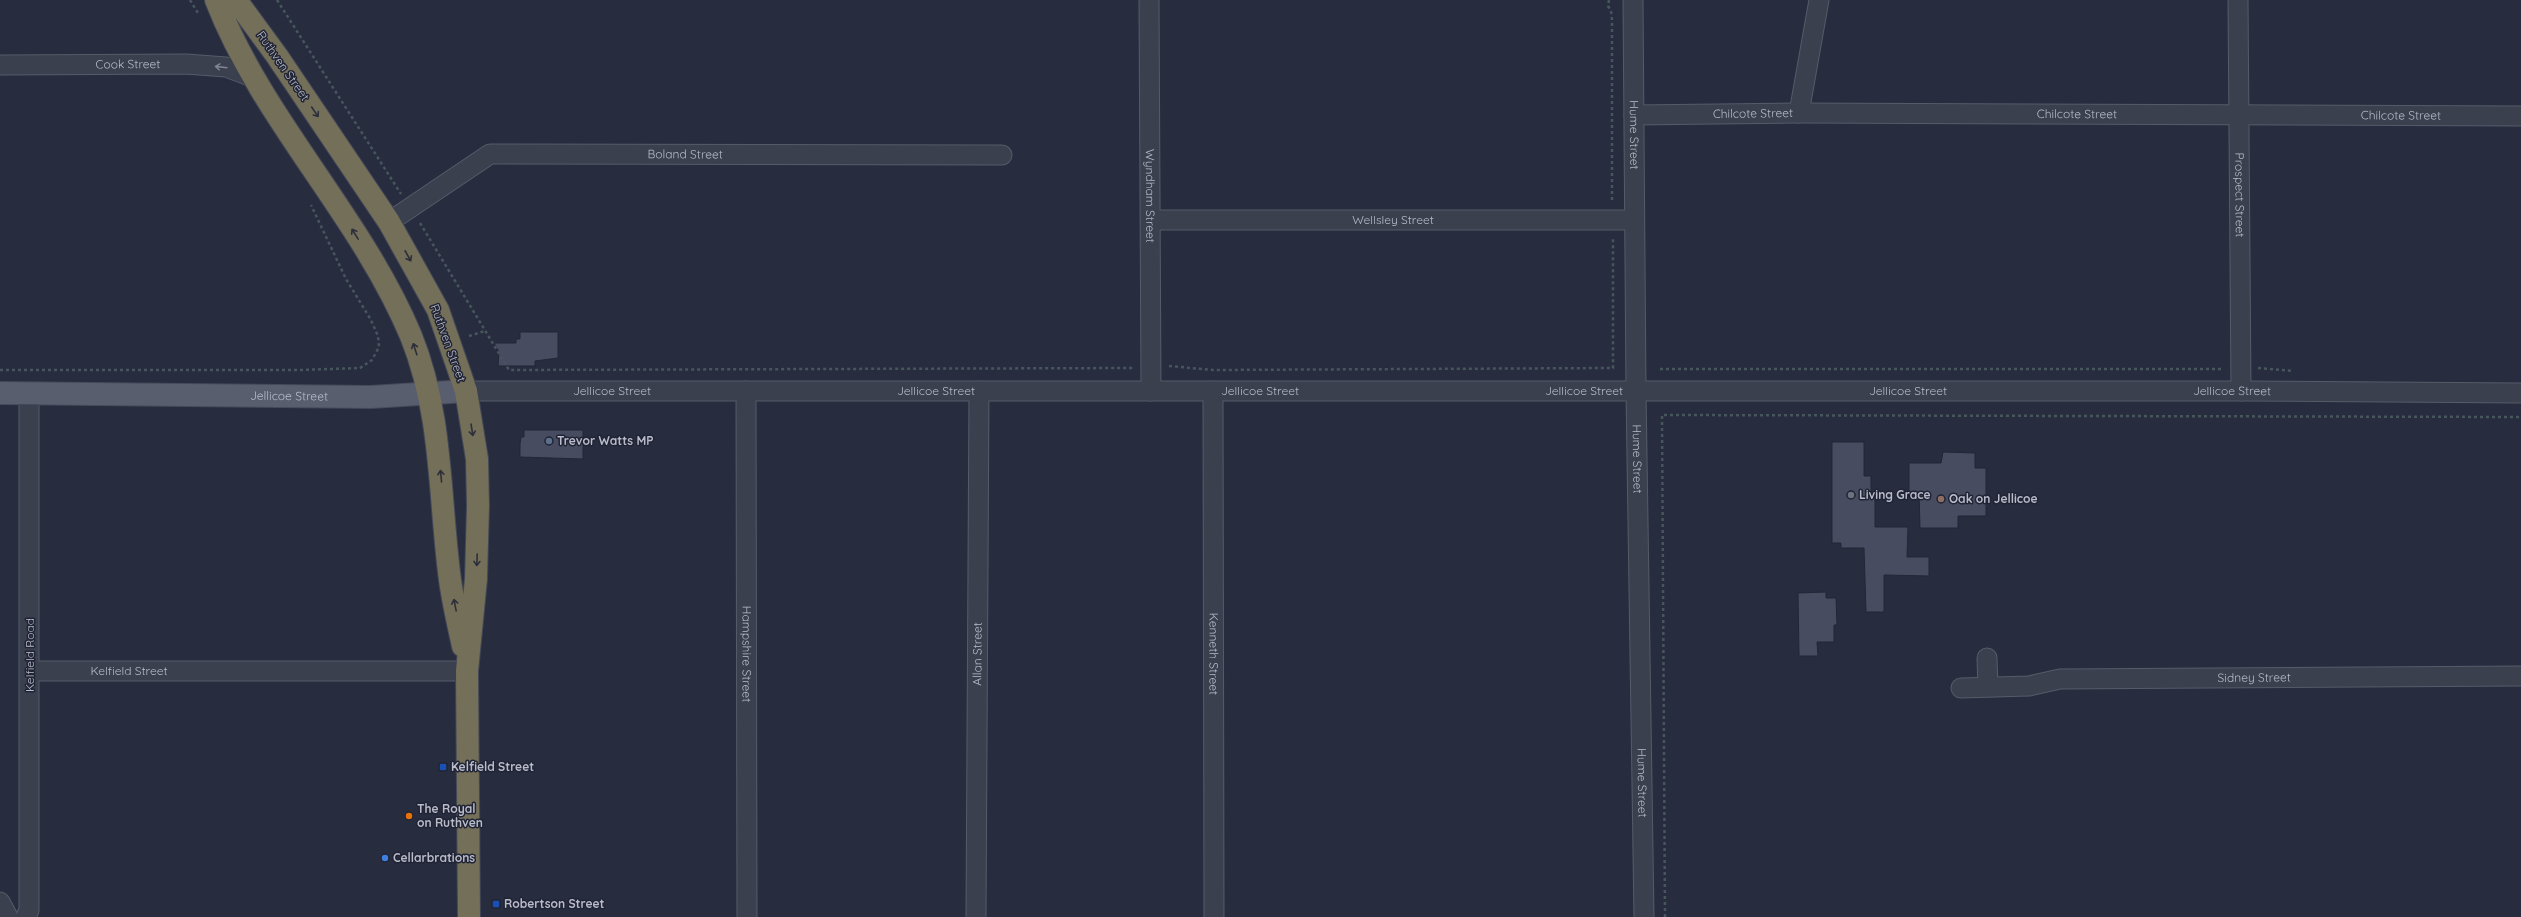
<svg xmlns="http://www.w3.org/2000/svg" width="2521" height="917" font-family="Quicksand,sans-serif">
<style>
.building{fill:#474c60;stroke:#222636}
.lines{fill:none;stroke-linecap:round;stroke-linejoin:round}
.minor-casing{stroke:#565b69;stroke-width:21}
.major-casing{stroke:#454958;stroke-width:24}
.highway-casing{stroke:#434756;stroke-width:24}
.path{stroke:#47565d;stroke-width:2.5;stroke-dasharray:3 3;stroke-linecap:butt}
.minor{stroke:#3b404f;stroke-width:19}
.major{stroke:#595e6f;stroke-width:22}
.highway{stroke:#746f59;stroke-width:22}
.oneway{stroke:#808492}
.oneway2{stroke:#2d2f3a}
.service-dot{fill:#5c6f8a;stroke:#202434;stroke-width:1.5}
.worship-dot{fill:#6b7280;stroke:#202434;stroke-width:1.5}
.education-dot{fill:#8d6e63;stroke:#202434;stroke-width:1.5}
.transit-dot{fill:#1a4fb4;stroke:#202434;stroke-width:1.5}
.food-dot{fill:#e8710a;stroke:#202434;stroke-width:1.5}
.shop-dot{fill:#3f7fe0;stroke:#202434;stroke-width:1.5}
.labels{text-anchor:middle;stroke-width:3;stroke-linejoin:round;paint-order:stroke}
.street-label{font-size:12px;fill:#b8bbc9;stroke:#202434}
.poi-label{font-size:12px;font-weight:bold;fill:#b8bbc9;stroke:#202434;text-anchor:start}
</style>
<rect width="100%" height="100%" fill="#272d3f"/>
<path class="building" d="M 520,332 L 558,332 L 558,358 L 535,361 L 535,366 L 498,366 L 499,352 L 494,343 L 516,343 L 516,339 L 520,339 Z
M 524,430 L 583,430 L 583,459 L 520,457 L 520,444 L 521,437 L 524,437 Z
M 1832,442 L 1864,442 L 1864,476 L 1871,476 L 1871,496 L 1875,496 L 1875,527 L 1908,527 L 1907,557 L 1929,557 L 1929,576 L 1884,575 L 1884,612 L 1866,612 L 1864,548 L 1841,548 L 1841,543 L 1832,543 Z
M 1943,452 L 1975,453 L 1975,468 L 1986,468 L 1986,516 L 1958,516 L 1958,528 L 1920,528 L 1919,493 L 1909,493 L 1909,463 L 1941,463 Z
M 1826,592 L 1826,598 L 1836,598 L 1837,625 L 1834,625 L 1834,642 L 1817,642 L 1818,656 L 1799,656 L 1798,593 Z"/>
<g class="lines">
<g class="minor-casing">
<g id="minor">
<path id="s1" d="M 1149,0 L 1151,391"/>
<path id="s2" d="M 1633,0 L 1636,391 L 1644,917"/>
<path id="s3" d="M 2238,0 L 2241,391"/>
<path id="s4" d="M 0,65 L 186,64 L 226,67 L 255,78"/>
<path d="M 1799,113 L 1819,0"/>
<path id="s5" d="M 1634,115 L 1799,113 L 2521,116"/>
<path id="s6" d="M 1152,220 L 1634,220"/>
<path id="s7" d="M 389,222 L 490,154 L 1002,155"/>
<path id="s8" d="M 466,391 L 2241,391 L 2521,393"/>
<path id="s9" d="M 746,391 L 747,917"/>
<path id="s10" d="M 1213,391 L 1214,917"/>
<path d="M 1987,658 L 1988,687"/>
<path id="s11" d="M 30,671 L 467,671"/>
<path id="s12" d="M 1961,688 L 2029,686 L 2060,679 L 2521,676"/>
<path d="M 0,902 L 8,917"/>
<path d="M 26,917 L 29,910 L 29,393"/>
<path id="s13" d="M 976,917 L 979,391"/>
</g>
</g>
<g class="major-casing">
<g id="major">
<path id="s14" d="M 0,393 L 371,397 L 466,391"/>
</g>
</g>
<g class="highway-casing">
<path id="highway" d="M 216,0 C 263,121 361,216 411,336 C 443,415 439,498 450,580 C 453,602 458,624 463,646
M 236,0 L 277,56 L 389,222 L 438,310 L 466,391 L 477,459 L 478,506 L 476,579 L 467,671 L 469,917"/>
</g>
<path class="path" d="M 190,0 L 198,13
M 277,0 L 401,194
M 1609,0 L 1608,6 L 1611,11 L 1612,20 L 1612,202
M 420,223 L 509,370 L 1134,368
M 469,336 L 485,331
M 1169,366 L 1213,370 L 1613,368 L 1613,239
M 2258,368 L 2293,371
M 1660,369 L 2223,369
M 0,370 L 300,370 L 360,368 L 372,360 L 379,347 L 378,336 L 371,320 L 346,279 L 311,205
M 1665,917 L 1662,415 L 2521,417"/>
<use href="#minor" class="minor"/>
<use href="#major" class="major"/>
<use href="#highway" class="highway"/>
</g>
<defs><path id="oneway-shaft" d="M-6 0H5M1.5-3L5.5 0L1.5 3" fill="none" stroke-width="1.6" stroke-linecap="round" stroke-linejoin="round"/></defs>
<use class="oneway" href="#oneway-shaft" transform="translate(221 67) rotate(-173)"/>
<g class="oneway2">
<use href="#oneway-shaft" transform="translate(315 112) rotate(56)"/>
<use href="#oneway-shaft" transform="translate(355 234) rotate(-122)"/>
<use href="#oneway-shaft" transform="translate(408 256) rotate(61)"/>
<use href="#oneway-shaft" transform="translate(415 349) rotate(-108)"/>
<use href="#oneway-shaft" transform="translate(472 430) rotate(81)"/>
<use href="#oneway-shaft" transform="translate(441 476) rotate(-95)"/>
<use href="#oneway-shaft" transform="translate(477 560) rotate(92)"/>
<use href="#oneway-shaft" transform="translate(455 605) rotate(-101)"/>
</g>
<circle class="service-dot" cx="549" cy="441" r="4"/>
<circle class="worship-dot" cx="1851" cy="495" r="4"/>
<circle class="education-dot" cx="1941" cy="499" r="4"/>
<g class="transit-dot">
<rect x="439" y="763" width="8" height="8" rx="2"/>
<rect x="492" y="900" width="8" height="8" rx="2"/>
</g>
<circle class="food-dot" cx="409" cy="816" r="4"/>
<circle class="shop-dot" cx="385" cy="858" r="4"/>
<g class="labels">
<g class="street-label">
<text dy="4" stroke="none"><textPath href="#s4" startOffset="128">Cook Street</textPath></text>
<text transform="translate(283 66) rotate(55)" y="4">Ruthven Street</text>
<text dy="4" stroke="none"><textPath href="#s5" startOffset="119">Chilcote Street</textPath></text>
<text dy="4" stroke="none"><textPath href="#s5" startOffset="443">Chilcote Street</textPath></text>
<text dy="4" stroke="none"><textPath href="#s5" startOffset="767">Chilcote Street</textPath></text>
<text dy="4" stroke="none"><textPath href="#s2" startOffset="135">Hume Street</textPath></text>
<text dy="4" stroke="none"><textPath href="#s7" startOffset="317">Boland Street</textPath></text>
<text dy="4" stroke="none"><textPath href="#s1" startOffset="196">Wyndham Street</textPath></text>
<text dy="4" stroke="none"><textPath href="#s3" startOffset="195">Prospect Street</textPath></text>
<text dy="4" stroke="none"><textPath href="#s6" startOffset="241">Wellsley Street</textPath></text>
<text transform="translate(448 343) rotate(70)" y="4">Ruthven Street</text>
<text dy="4" stroke="none"><textPath href="#s8" startOffset="146">Jellicoe Street</textPath></text>
<text dy="4" stroke="none"><textPath href="#s8" startOffset="470">Jellicoe Street</textPath></text>
<text dy="4" stroke="none"><textPath href="#s8" startOffset="794">Jellicoe Street</textPath></text>
<text dy="4" stroke="none"><textPath href="#s8" startOffset="1118">Jellicoe Street</textPath></text>
<text dy="4" stroke="none"><textPath href="#s8" startOffset="1442">Jellicoe Street</textPath></text>
<text dy="4" stroke="none"><textPath href="#s8" startOffset="1766">Jellicoe Street</textPath></text>
<text dy="4" stroke="none"><textPath href="#s14" startOffset="289">Jellicoe Street</textPath></text>
<text dy="4" stroke="none"><textPath href="#s2" startOffset="459">Hume Street</textPath></text>
<text dy="4" stroke="none"><textPath href="#s9" startOffset="263">Hampshire Street</textPath></text>
<text dy="4" stroke="none"><textPath href="#s13" startOffset="263">Allan Street</textPath></text>
<text dy="4" stroke="none"><textPath href="#s10" startOffset="263">Kenneth Street</textPath></text>
<text transform="translate(30 655) rotate(-90)" y="4">Kelfield Road</text>
<text dy="4" stroke="none"><textPath href="#s11" startOffset="99">Kelfield Street</textPath></text>
<text dy="4" stroke="none"><textPath href="#s12" startOffset="294">Sidney Street</textPath></text>
<text dy="4" stroke="none"><textPath href="#s2" startOffset="783">Hume Street</textPath></text>
</g>
<g class="poi-label">
<text x="557" y="445">Trevor Watts MP</text>
<text x="1859" y="499">Living Grace</text>
<text x="1949" y="503">Oak on Jellicoe</text>
<text x="451" y="771">Kelfield Street</text>
<text x="417" y="813">The Royal<tspan x="417" dy="14">on Ruthven</tspan></text>
<text x="393" y="862">Cellarbrations</text>
<text x="504" y="908">Robertson Street</text>
</g>
</g>
</svg>
